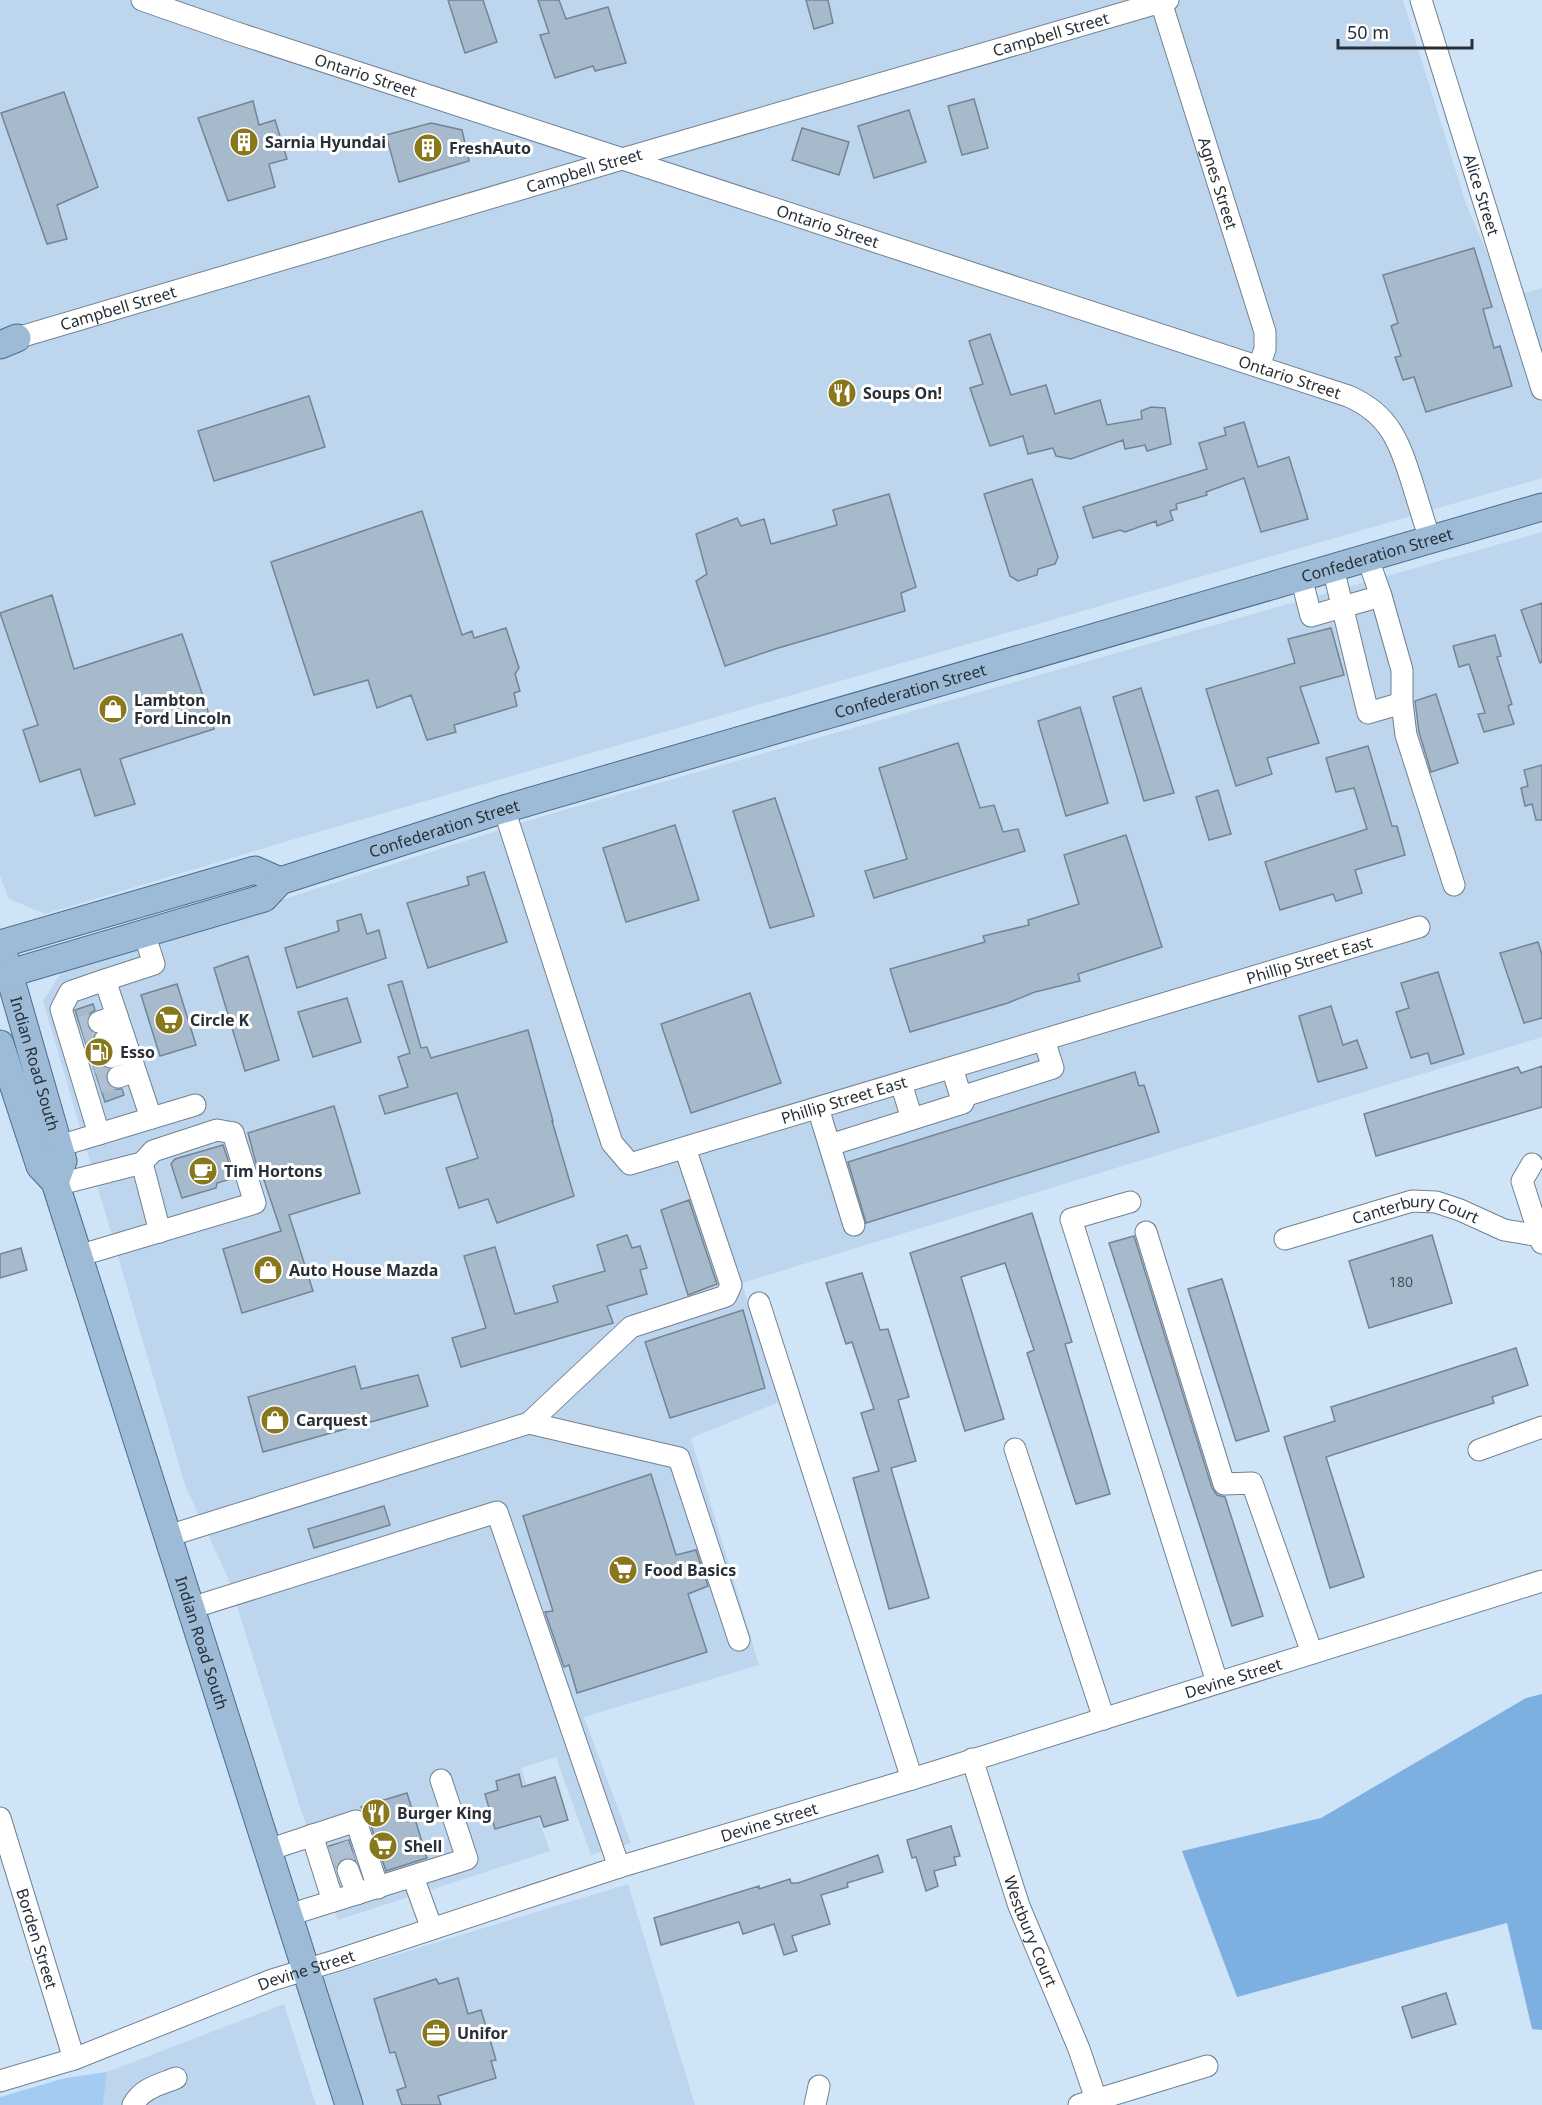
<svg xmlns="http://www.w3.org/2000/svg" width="1542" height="2105" font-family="'Noto Sans',sans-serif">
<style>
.built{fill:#bed6ed}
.green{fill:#a4cbf2}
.forest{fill:#7db0e1}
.building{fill:#a7bacc;stroke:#738496;stroke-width:1.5}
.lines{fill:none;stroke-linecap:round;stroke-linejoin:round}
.minor-tunnel{stroke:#aec0d1;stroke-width:21;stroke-dasharray:21 10;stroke-linecap:butt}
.minor-casing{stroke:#708192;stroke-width:23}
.major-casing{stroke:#496c8e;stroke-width:29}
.minor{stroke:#fff;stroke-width:21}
.major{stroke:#9dbbd7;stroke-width:27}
.labels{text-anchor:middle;stroke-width:6;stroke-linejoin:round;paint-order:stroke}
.number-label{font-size:14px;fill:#48525c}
.street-label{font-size:16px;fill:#282f37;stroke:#fff}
.poi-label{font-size:16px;font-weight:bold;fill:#282f37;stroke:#fff;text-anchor:start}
</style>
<rect width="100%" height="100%" fill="#d0e4f7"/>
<path class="built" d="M 0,0 L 1403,0 L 1466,204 L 1507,298 L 1542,288 L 1542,478 L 315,833 L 45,914 L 9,899 L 0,876 Z
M 1542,532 L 1542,1037 L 742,1283 L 779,1402 L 691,1438 L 759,1665 L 584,1717 L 631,1843 L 591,1855 L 556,1757 L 521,1768 L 550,1851 L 338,1920 L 300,1807 L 228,1578 L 185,1485 L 43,1001 L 63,970 L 543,816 Z
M 628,1884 L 695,2105 L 361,2105 L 320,1978 Z
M 284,2004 L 316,2105 L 103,2105 L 107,2072 Z"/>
<path class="green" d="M 107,2072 L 103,2105 L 0,2105 L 0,2097 L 65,2078 Z"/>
<path class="forest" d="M 1542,1694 L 1542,2030 L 1532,2029 L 1507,1923 L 1237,1997 L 1182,1851 L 1321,1818 L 1526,1698 Z"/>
<path class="building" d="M 448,0 L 483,0 L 497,42 L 465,53 Z
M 538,0 L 559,0 L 566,19 L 608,7 L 626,63 L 595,71 L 593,66 L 555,78 L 540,35 L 549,33 Z
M 806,0 L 828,0 L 833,23 L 814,29 Z
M 64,92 L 98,187 L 57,205 L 67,239 L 47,244 L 1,113 Z
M 974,99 L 988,148 L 962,155 L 948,106 Z
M 253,101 L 259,125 L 275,120 L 287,159 L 269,164 L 275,187 L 228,201 L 198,118 Z
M 909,110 L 926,162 L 874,178 L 858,126 Z
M 431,123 L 462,130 L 469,161 L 399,182 L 386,135 Z
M 802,128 L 849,142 L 839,175 L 792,160 Z
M 1474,248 L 1492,307 L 1483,309 L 1494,348 L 1500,346 L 1512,386 L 1426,412 L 1414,377 L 1403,380 L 1395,357 L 1401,356 L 1391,326 L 1398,323 L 1383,275 Z
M 990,334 L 1011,395 L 1046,385 L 1055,414 L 1100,400 L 1107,425 L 1142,419 L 1141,411 L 1151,407 L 1165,408 L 1171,444 L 1147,451 L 1145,445 L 1125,449 L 1123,440 L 1071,459 L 1056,456 L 1053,448 L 1028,454 L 1023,436 L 990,446 L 970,388 L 983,384 L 969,341 Z
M 309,396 L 325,447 L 214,481 L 198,431 Z
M 1244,422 L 1258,467 L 1289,457 L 1308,519 L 1261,532 L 1244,478 L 1206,492 L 1207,495 L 1176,504 L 1177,509 L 1170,511 L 1173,520 L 1157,526 L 1156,521 L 1125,532 L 1120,530 L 1093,538 L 1083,507 L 1207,469 L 1199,443 L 1226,435 L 1224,428 Z
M 1032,479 L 1058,557 L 1055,564 L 1038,569 L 1037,575 L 1018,581 L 1010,576 L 984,494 Z
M 889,494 L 916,587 L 901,593 L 905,611 L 775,649 L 725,666 L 696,581 L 707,574 L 696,534 L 737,518 L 741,526 L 764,519 L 771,544 L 837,525 L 833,510 Z
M 422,511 L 462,635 L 472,631 L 474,638 L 506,628 L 519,668 L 515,674 L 520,691 L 514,693 L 517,706 L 454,725 L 456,732 L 427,740 L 411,695 L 377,708 L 368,680 L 314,695 L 271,562 Z
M 52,595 L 74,669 L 182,634 L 214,729 L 120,759 L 135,804 L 95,816 L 80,769 L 40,782 L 23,730 L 38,725 L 0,613 Z
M 1542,603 L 1542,662 L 1540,663 L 1521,610 Z
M 1331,628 L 1344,675 L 1300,687 L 1319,743 L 1267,758 L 1272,774 L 1236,786 L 1206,689 L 1295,663 L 1288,639 Z
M 1495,635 L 1501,656 L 1497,657 L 1512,704 L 1508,706 L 1514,724 L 1484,732 L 1478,714 L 1485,713 L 1469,664 L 1459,667 L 1453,646 Z
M 1141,688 L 1174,793 L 1144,801 L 1113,697 Z
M 1436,694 L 1458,763 L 1431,772 L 1419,732 L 1415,701 Z
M 1080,707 L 1108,803 L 1066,816 L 1038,721 Z
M 958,743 L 980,808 L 994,805 L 1003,832 L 1018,829 L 1025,851 L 874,898 L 865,871 L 907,859 L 879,768 Z
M 1368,746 L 1392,826 L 1397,826 L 1405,855 L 1355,870 L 1362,893 L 1336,901 L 1333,894 L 1280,910 L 1265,862 L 1367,829 L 1354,788 L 1336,792 L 1326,758 Z
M 1542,765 L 1542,820 L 1536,820 L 1532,804 L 1525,806 L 1521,788 L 1528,786 L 1524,770 Z
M 1218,790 L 1231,834 L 1209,840 L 1196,797 Z
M 775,798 L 814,916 L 770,928 L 733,811 Z
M 675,825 L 699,900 L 626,922 L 603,848 Z
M 1126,835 L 1162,947 L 1078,974 L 1080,981 L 1035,992 L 1008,1003 L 910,1032 L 890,969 L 985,942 L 983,936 L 1029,925 L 1028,920 L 1079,904 L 1064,855 Z
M 484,872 L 507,942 L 428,968 L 407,903 L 469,885 L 467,877 Z
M 361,914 L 367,934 L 379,930 L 386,958 L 297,988 L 285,948 L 339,931 L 337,921 Z
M 1538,942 L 1542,955 L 1542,1018 L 1524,1023 L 1500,953 Z
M 248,956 L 279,1060 L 245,1071 L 214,968 Z
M 1438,972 L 1464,1054 L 1431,1064 L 1428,1053 L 1411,1058 L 1396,1012 L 1409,1008 L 1401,983 Z
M 402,981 L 421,1048 L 427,1047 L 431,1058 L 528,1030 L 553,1121 L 552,1121 L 574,1196 L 497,1223 L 488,1199 L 459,1208 L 446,1168 L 478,1158 L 457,1093 L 385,1114 L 379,1096 L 408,1087 L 398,1057 L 410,1053 L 388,985 Z
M 177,984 L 196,1045 L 160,1056 L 141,995 Z
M 750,993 L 781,1083 L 691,1113 L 661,1024 Z
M 347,998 L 361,1042 L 313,1057 L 298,1012 Z
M 93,1004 L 95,1010 L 89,1014 L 86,1020 L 87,1027 L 94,1034 L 93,1043 L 100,1051 L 99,1062 L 108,1069 L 105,1075 L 106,1082 L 115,1089 L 122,1089 L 124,1095 L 105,1102 L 75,1010 Z
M 1331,1006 L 1343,1045 L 1357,1040 L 1367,1068 L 1318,1082 L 1299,1016 Z
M 1542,1066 L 1542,1107 L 1376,1156 L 1364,1114 L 1518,1067 L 1521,1073 Z
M 1135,1072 L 1139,1086 L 1144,1085 L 1159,1132 L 866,1223 L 848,1162 Z
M 334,1106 L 360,1193 L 289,1215 L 313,1291 L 242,1313 L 223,1249 L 281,1231 L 261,1171 L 258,1171 L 248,1133 Z
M 223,1145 L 234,1178 L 217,1183 L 216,1188 L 182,1198 L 171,1164 L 175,1159 Z
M 689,1200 L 717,1284 L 688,1295 L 661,1210 Z
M 1032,1213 L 1072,1342 L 1065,1344 L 1110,1494 L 1076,1504 L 1027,1353 L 1034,1350 L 1005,1263 L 961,1277 L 1004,1419 L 965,1431 L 910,1253 Z
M 627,1235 L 632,1248 L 640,1246 L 647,1268 L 640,1270 L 647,1294 L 607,1306 L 613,1323 L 461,1367 L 452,1338 L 486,1328 L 464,1256 L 495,1247 L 515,1314 L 558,1302 L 553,1286 L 605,1271 L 597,1245 Z
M 1432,1235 L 1452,1303 L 1369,1328 L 1349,1261 Z
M 1134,1236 L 1212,1488 L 1217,1495 L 1225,1497 L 1263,1616 L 1232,1626 L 1109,1243 Z
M 21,1248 L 27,1270 L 0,1278 L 0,1254 Z
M 862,1273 L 880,1330 L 888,1329 L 909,1397 L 898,1400 L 916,1461 L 891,1468 L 929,1598 L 889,1609 L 853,1478 L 879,1471 L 861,1413 L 874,1409 L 852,1342 L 846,1344 L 826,1283 Z
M 1222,1279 L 1269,1431 L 1236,1441 L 1188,1289 Z
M 743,1310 L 765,1388 L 670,1418 L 645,1342 Z
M 1516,1348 L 1528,1385 L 1492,1397 L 1494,1403 L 1326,1457 L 1364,1577 L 1330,1588 L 1284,1437 L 1335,1421 L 1331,1407 Z
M 355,1366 L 361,1389 L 418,1375 L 428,1406 L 263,1452 L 248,1397 Z
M 651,1474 L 676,1555 L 696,1550 L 708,1586 L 688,1594 L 707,1652 L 577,1693 L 569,1665 L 564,1667 L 545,1612 L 553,1611 L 523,1516 Z
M 384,1506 L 390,1525 L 314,1548 L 308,1529 Z
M 519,1774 L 522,1787 L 555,1777 L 568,1820 L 544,1827 L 540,1816 L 495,1829 L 485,1794 L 498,1790 L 496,1781 Z
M 407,1793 L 427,1858 L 386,1871 L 368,1817 L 361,1807 Z
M 951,1826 L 960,1856 L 954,1857 L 956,1865 L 934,1871 L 938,1886 L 926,1891 L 916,1857 L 912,1858 L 907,1840 Z
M 349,1840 L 355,1860 L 350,1857 L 343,1858 L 336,1867 L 329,1846 Z
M 878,1855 L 883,1872 L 847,1883 L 848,1887 L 821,1895 L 830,1924 L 792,1936 L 797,1951 L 784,1955 L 774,1924 L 743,1934 L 739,1922 L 661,1945 L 654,1918 L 759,1886 L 759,1889 L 790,1879 L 791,1883 L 798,1883 Z
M 458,1978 L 468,2014 L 481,2010 L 496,2060 L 491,2061 L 496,2078 L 438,2096 L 441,2105 L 402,2105 L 397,2090 L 406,2087 L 395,2052 L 390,2053 L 374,1999 L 436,1979 L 439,1984 Z
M 1446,1993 L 1456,2024 L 1412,2038 L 1402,2007 Z"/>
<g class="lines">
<path class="minor-tunnel" d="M 81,1027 L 99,1022
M 87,1046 L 105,1040
M 92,1063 L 111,1057
M 99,1083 L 118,1077
M 338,1844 L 348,1870"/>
<g class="minor-casing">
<g id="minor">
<path id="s1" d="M 142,0 L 234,32 L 1348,396 C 1390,414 1399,442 1412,482 C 1418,502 1424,521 1430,540"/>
<path id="s2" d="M 1421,0 L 1542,389"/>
<path id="s3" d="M 1161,2 L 1265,332 L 1265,349 L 1259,366"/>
<path id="s4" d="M 3,342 L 622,159 L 1168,0"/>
<path d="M 1333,568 L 1368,713 L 1402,703"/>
<path d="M 1301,577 L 1311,616 L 1381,596 L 1368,559"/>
<path d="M 1381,596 L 1402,670 L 1402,703 L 1406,735 L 1454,885"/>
<path id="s5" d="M 504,809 L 612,1143 L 630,1164 L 1419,927"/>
<path d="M 144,933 L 154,964 L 105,980 L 151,1118"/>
<path d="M 99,1022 L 117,1016"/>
<path d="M 105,1040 L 123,1034"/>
<path d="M 111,1057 L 129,1051"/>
<path d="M 118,1077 L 135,1071"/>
<path d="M 901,1083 L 912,1119"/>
<path d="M 961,1097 L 1053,1068 L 1044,1040"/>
<path d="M 818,1108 L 854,1225"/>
<path d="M 99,1134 L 61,1009 L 70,992 L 105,980"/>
<path d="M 830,1145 L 963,1103 L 952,1068"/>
<path d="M 59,1146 L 195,1105"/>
<path d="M 142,1163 L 160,1232"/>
<path d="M 1532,1164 L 1522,1181 L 1542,1243"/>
<path d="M 56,1185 L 142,1163 L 153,1151 L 217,1130 L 233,1133"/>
<path d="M 1130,1202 L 1071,1219 L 1217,1682"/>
<path d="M 1146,1232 L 1224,1484 L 1252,1483 L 1312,1653"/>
<path id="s6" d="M 1285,1239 L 1412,1201 L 1436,1202 L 1460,1210 L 1504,1230 L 1540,1236"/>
<path d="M 78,1256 L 255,1203 L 233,1133"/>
<path d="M 759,1303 L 912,1779"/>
<path d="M 529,1423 L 679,1458 L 739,1640"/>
<path d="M 1015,1449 L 1104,1719"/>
<path d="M 1479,1450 L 1542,1427"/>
<path d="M 168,1536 L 529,1423 L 631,1327 L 726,1296 L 731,1285 L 685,1148"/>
<path d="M 191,1608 L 497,1512 L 619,1867"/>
<path id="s7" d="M 972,1759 L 1019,1906 L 1079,2049 L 1096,2099"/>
<path id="s8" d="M 0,1818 L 74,2059"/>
<path d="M 312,1835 L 333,1901"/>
<path d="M 268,1850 L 356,1821 L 378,1888"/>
<path d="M 348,1870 L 357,1894"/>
<path d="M 413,1877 L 432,1929"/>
<path d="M 289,1915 L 467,1859 L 441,1780"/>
<path id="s9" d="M 0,2081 L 74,2059 L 272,1980 L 338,1960 L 619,1867 L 912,1779 L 1542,1581"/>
<path d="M 133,2105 C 142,2088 159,2085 176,2078"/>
<path d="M 815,2105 L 819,2086"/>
<path d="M 1079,2105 L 1207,2066"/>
</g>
</g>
<g class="major-casing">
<g id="major">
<path d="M 0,345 L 17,338"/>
<path d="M 0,944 L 255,870 L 280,881"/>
<path id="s10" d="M 4,956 L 63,1161 L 55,1182"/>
<path id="s11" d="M 0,976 L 264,898 L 280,881 L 504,809 L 1542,507"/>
<path id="s12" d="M 0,1044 L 40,1166 L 55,1182 L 349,2105"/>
</g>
</g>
<use href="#minor" class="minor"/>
<use href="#major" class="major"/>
</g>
<defs>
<g id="building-disc" transform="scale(1.5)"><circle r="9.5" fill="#88771b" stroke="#fff"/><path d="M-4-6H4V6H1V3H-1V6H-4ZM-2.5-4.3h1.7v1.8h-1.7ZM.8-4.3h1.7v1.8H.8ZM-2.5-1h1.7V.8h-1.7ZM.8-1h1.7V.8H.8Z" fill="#fff"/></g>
<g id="restaurant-disc" transform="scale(1.5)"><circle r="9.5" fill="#88771b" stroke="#fff"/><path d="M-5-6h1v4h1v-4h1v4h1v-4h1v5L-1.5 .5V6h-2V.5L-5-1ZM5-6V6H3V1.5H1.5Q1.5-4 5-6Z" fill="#fff"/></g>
<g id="shop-disc" transform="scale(1.5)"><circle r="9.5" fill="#88771b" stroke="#fff"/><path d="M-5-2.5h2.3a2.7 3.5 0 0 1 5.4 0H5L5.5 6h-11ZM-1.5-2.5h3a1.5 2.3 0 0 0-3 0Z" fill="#fff"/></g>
<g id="supermarket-disc" transform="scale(1.5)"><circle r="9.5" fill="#88771b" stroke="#fff"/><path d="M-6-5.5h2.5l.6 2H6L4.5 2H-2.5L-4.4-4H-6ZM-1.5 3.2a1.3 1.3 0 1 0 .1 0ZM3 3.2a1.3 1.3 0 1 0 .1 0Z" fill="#fff"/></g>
<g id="fuel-disc" transform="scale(1.5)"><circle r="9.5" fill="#88771b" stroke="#fff"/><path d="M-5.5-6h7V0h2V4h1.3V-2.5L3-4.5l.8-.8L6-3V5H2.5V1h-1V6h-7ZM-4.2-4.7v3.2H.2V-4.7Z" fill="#fff"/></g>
<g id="cafe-disc" transform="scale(1.5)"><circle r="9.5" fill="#88771b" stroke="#fff"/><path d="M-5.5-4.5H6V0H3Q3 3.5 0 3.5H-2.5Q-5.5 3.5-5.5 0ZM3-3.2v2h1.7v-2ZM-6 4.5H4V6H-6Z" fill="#fff"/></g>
<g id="office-disc" transform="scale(1.5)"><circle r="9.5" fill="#88771b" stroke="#fff"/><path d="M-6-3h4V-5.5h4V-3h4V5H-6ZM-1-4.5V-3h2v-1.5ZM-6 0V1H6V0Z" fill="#fff"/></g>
</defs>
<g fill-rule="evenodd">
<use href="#building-disc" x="244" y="142"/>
<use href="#building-disc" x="428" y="148"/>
<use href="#restaurant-disc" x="842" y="393"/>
<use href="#shop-disc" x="113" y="709"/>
<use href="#supermarket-disc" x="169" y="1020"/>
<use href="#fuel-disc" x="99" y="1052"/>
<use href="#cafe-disc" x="203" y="1171"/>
<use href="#shop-disc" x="268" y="1270"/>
<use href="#shop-disc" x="275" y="1420"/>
<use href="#supermarket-disc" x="623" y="1570"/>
<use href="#restaurant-disc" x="376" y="1813"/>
<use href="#supermarket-disc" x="383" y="1846"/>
<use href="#office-disc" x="436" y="2033"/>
</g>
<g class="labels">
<g class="number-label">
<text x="1401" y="1287">180</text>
</g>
<g class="street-label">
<text dy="6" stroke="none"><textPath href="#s4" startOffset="1092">Campbell Street</textPath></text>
<text dy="6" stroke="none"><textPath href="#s1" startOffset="236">Ontario Street</textPath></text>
<text dy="6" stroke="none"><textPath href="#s4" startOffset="606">Campbell Street</textPath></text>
<text dy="6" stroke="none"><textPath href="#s3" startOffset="190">Agnes Street</textPath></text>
<text dy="6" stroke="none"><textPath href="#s2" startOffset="204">Alice Street</textPath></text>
<text dy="6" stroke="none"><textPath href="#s1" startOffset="722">Ontario Street</textPath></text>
<text dy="6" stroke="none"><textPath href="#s4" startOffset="120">Campbell Street</textPath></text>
<text dy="6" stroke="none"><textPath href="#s1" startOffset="1208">Ontario Street</textPath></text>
<text dy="6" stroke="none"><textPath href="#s11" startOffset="1443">Confederation Street</textPath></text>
<text dy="6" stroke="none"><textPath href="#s11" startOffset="957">Confederation Street</textPath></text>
<text dy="6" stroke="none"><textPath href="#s11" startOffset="471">Confederation Street</textPath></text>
<text dy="6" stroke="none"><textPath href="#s5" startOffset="1088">Phillip Street East</textPath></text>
<text dy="6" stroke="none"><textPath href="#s10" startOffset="112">Indian Road South</textPath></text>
<text dy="6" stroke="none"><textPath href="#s5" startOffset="602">Phillip Street East</textPath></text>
<text dy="6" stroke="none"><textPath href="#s6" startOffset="136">Canterbury Court</textPath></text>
<text dy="6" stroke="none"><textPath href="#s12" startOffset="634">Indian Road South</textPath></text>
<text dy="6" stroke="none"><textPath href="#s9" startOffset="1298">Devine Street</textPath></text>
<text dy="6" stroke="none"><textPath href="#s9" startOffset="812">Devine Street</textPath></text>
<text dy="6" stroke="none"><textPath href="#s7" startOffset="182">Westbury Court</textPath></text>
<text dy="6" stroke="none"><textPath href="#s8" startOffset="126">Borden Street</textPath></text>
<text dy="6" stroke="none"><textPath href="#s9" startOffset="326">Devine Street</textPath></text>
</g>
<g class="poi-label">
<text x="265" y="148">Sarnia Hyundai</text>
<text x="449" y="154">FreshAuto</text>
<text x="863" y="399">Soups On!</text>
<text x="134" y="706">Lambton<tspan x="134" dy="18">Ford Lincoln</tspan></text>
<text x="190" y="1026">Circle K</text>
<text x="120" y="1058">Esso</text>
<text x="224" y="1177">Tim Hortons</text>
<text x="289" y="1276">Auto House Mazda</text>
<text x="296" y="1426">Carquest</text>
<text x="644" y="1576">Food Basics</text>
<text x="397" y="1819">Burger King</text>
<text x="404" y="1852">Shell</text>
<text x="457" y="2039">Unifor</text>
</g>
</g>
<path d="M1338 39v9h134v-9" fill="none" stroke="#282f37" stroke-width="3"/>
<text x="1347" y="39" font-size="18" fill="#282f37" stroke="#ffffff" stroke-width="4.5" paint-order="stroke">50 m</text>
</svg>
